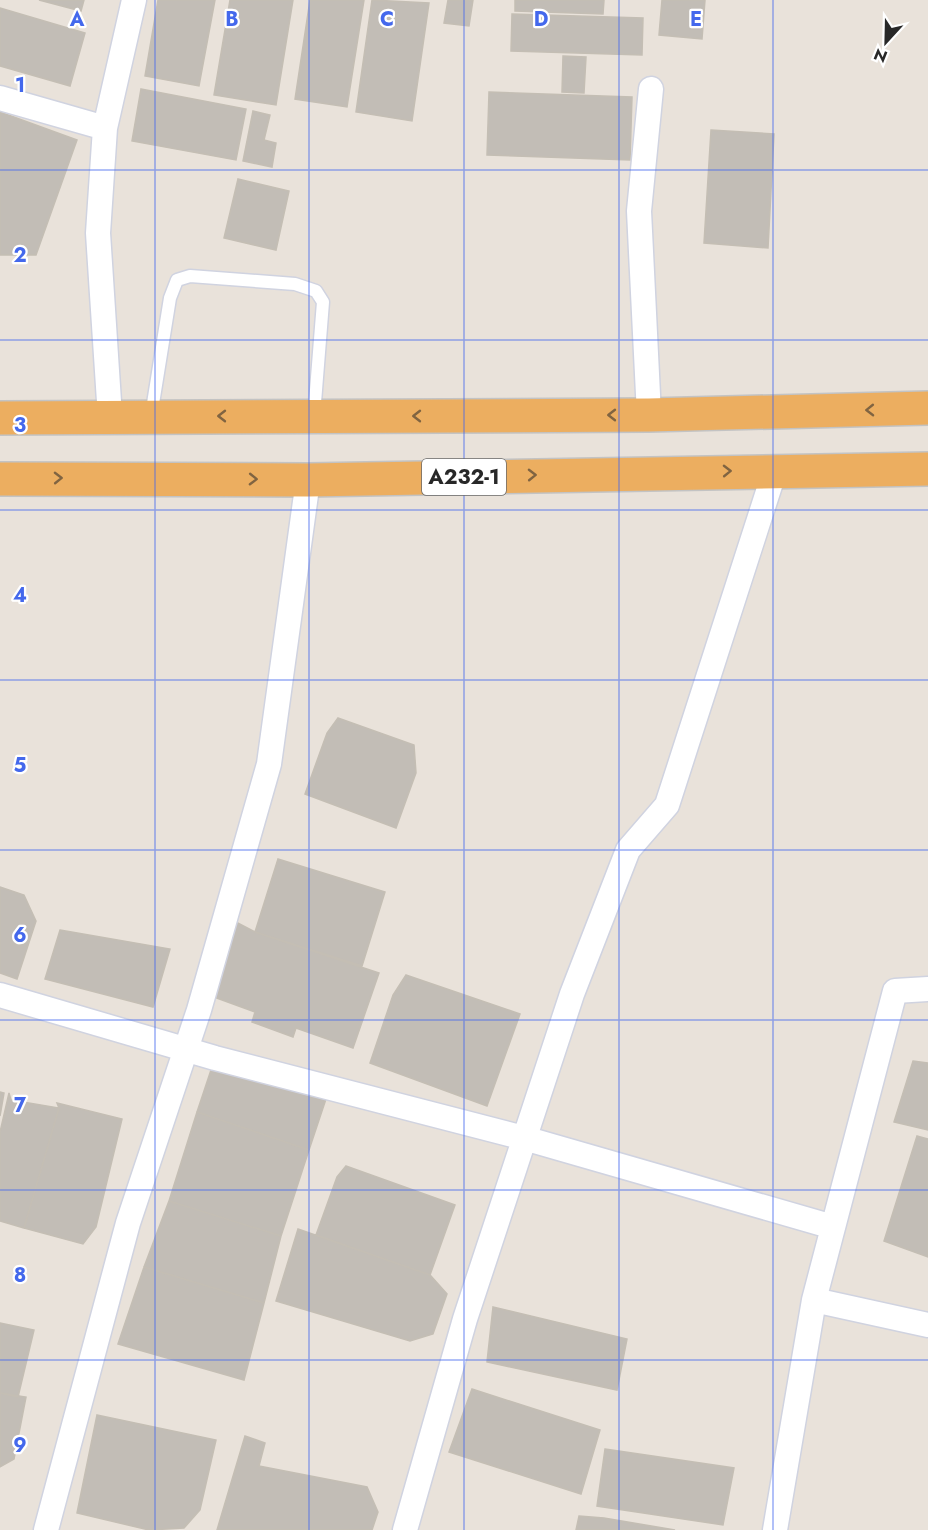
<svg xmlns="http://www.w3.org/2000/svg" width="928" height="1530" font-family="Jost,sans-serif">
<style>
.building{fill:#c2bdb6;stroke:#c4beb4;stroke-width:1.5}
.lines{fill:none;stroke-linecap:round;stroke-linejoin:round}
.service-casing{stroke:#d0d3e0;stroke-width:15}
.minor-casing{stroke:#d0d3e0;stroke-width:27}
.trunk-casing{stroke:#c3c3c3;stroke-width:36}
.service{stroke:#fff;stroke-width:12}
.minor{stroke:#fff;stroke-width:24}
.trunk{stroke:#ecae60;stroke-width:33}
.oneway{stroke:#806441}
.grid{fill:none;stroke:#4468ec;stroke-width:1.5;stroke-opacity:0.55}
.labels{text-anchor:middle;stroke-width:4.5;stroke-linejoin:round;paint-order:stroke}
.shield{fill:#fff;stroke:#686868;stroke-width:1.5}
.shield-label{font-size:21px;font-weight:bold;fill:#282828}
.grid-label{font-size:20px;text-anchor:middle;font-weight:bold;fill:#4468ec;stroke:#fff;stroke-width:4.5;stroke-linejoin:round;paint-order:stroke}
</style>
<rect width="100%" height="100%" fill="#e9e2da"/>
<path class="building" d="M 39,0 L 84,0 L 81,11 Z
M 158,0 L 215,0 L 199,86 L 145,76 Z
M 230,0 L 293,0 L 276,105 L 214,95 Z
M 310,0 L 364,0 L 347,107 L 295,99 Z
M 372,0 L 429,3 L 412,121 L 356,112 Z
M 448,0 L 473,0 L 469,26 L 444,23 Z
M 515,0 L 604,0 L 603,14 L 515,11 Z
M 662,0 L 705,0 L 702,39 L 659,35 Z
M 0,8 L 85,33 L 70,86 L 0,66 Z
M 512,14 L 643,18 L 642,55 L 511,51 Z
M 563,56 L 586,57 L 584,93 L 562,92 Z
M 141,89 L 246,109 L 236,160 L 132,141 Z
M 489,92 L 632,97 L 630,160 L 487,155 Z
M 253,111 L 270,115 L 264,140 L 276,143 L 272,167 L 243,161 Z
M 0,112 L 77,140 L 36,255 L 0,255 Z
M 711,130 L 774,134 L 768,248 L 704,243 Z
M 238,179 L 289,191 L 276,250 L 224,238 Z
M 338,718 L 414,745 L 416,773 L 396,828 L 305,794 L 327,733 Z
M 278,859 L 385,892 L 362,966 L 255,932 Z
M 0,887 L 24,895 L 36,921 L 17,979 L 0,973 Z
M 230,919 L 255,932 L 379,973 L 353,1048 L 296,1028 L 293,1037 L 252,1022 L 255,1012 L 203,993 Z
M 60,930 L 170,949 L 153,1007 L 45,979 Z
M 406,975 L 520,1014 L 487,1106 L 370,1063 L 393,995 Z
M 215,1058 L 327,1096 L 309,1150 L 197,1112 Z
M 913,1061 L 928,1063 L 928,1130 L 894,1122 Z
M 0,1092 L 4,1093 L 0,1116 Z
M 9,1093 L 11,1100 L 59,1108 L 24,1228 L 0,1221 L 0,1132 Z
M 57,1103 L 122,1119 L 96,1227 L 83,1244 L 24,1228 L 59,1108 Z
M 197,1112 L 309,1150 L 281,1236 L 169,1201 Z
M 917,1136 L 928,1139 L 928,1257 L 884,1241 Z
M 346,1166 L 455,1205 L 430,1275 L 316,1235 L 337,1177 Z
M 169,1201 L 281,1236 L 264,1303 L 144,1267 Z
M 298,1229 L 430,1275 L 447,1294 L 433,1334 L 410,1341 L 276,1301 Z
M 144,1267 L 264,1303 L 244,1380 L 118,1344 Z
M 493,1307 L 627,1339 L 617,1390 L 487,1362 Z
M 0,1323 L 34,1330 L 18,1397 L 0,1393 Z
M 472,1389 L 600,1430 L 581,1494 L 449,1452 Z
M 0,1393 L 26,1397 L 14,1459 L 0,1467 Z
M 97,1415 L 216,1440 L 200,1510 L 184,1528 L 149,1530 L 77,1513 Z
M 245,1436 L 265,1443 L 259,1466 L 367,1487 L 378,1512 L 372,1530 L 217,1530 Z
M 605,1449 L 734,1468 L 723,1525 L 597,1506 Z
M 579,1516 L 604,1518 L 675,1530 L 576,1530 Z"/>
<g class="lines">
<g class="service-casing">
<path id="service" d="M 151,416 L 170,298 L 177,280 L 190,276 L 295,284 L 316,291 L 323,302 L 314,415"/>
</g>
<g class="minor-casing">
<path id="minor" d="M 0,98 L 105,128
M 649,415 L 639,211 L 651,89
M 110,417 L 98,233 L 105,128 L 134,0
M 0,995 L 215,1058 L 524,1138 L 833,1227
M 814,1300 L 928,1325
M 46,1530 L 128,1223 L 199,1010 L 269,764 L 308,480
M 405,1530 L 465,1319 L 572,994 L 628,850 L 667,805 L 775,470
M 775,1530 L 814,1300 L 895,991 L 928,989"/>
</g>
<g class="trunk-casing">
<path id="trunk" d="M 0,418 L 649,415 L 928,408
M 0,479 L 308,480 L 928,469"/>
</g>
<use href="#service" class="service"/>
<use href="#minor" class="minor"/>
<use href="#trunk" class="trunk"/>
</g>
<defs><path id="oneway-chevron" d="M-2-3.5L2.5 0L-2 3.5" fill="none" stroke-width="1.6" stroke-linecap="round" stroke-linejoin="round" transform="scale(1.5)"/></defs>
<g class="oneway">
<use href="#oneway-chevron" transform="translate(870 410) rotate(179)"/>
<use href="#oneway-chevron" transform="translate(612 415) rotate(180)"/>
<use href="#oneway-chevron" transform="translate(222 416) rotate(180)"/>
<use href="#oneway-chevron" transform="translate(417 416) rotate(180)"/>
<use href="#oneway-chevron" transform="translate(727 471) rotate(-1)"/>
<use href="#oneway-chevron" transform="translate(532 475) rotate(-1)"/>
<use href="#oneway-chevron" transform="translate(58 478) rotate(-1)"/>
<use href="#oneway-chevron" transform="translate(253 479) rotate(1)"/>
</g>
<path class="grid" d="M 155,0 L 155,1530M 309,0 L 309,1530M 464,0 L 464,1530M 619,0 L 619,1530M 773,0 L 773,1530M 0,170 L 928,170M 0,340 L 928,340M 0,510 L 928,510M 0,680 L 928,680M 0,850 L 928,850M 0,1020 L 928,1020M 0,1190 L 928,1190M 0,1360 L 928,1360"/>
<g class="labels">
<rect class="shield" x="422" y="459" width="84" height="36" rx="4.5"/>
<g class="shield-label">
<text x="464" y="484">A232-1</text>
</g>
</g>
<g class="grid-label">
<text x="77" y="26">A</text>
<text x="232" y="26">B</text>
<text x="387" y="26">C</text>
<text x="541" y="26">D</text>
<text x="696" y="26">E</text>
<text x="20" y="92">1</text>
<text x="20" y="262">2</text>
<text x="20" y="432">3</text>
<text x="20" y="602">4</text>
<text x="20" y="772">5</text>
<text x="20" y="942">6</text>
<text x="20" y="1112">7</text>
<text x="20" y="1282">8</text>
<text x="20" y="1452">9</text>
</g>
<g transform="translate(886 42) rotate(202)" stroke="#ffffff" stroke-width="4.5" paint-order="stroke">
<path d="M0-4.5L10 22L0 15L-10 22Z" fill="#282828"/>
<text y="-9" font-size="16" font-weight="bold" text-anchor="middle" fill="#282828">N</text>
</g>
</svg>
